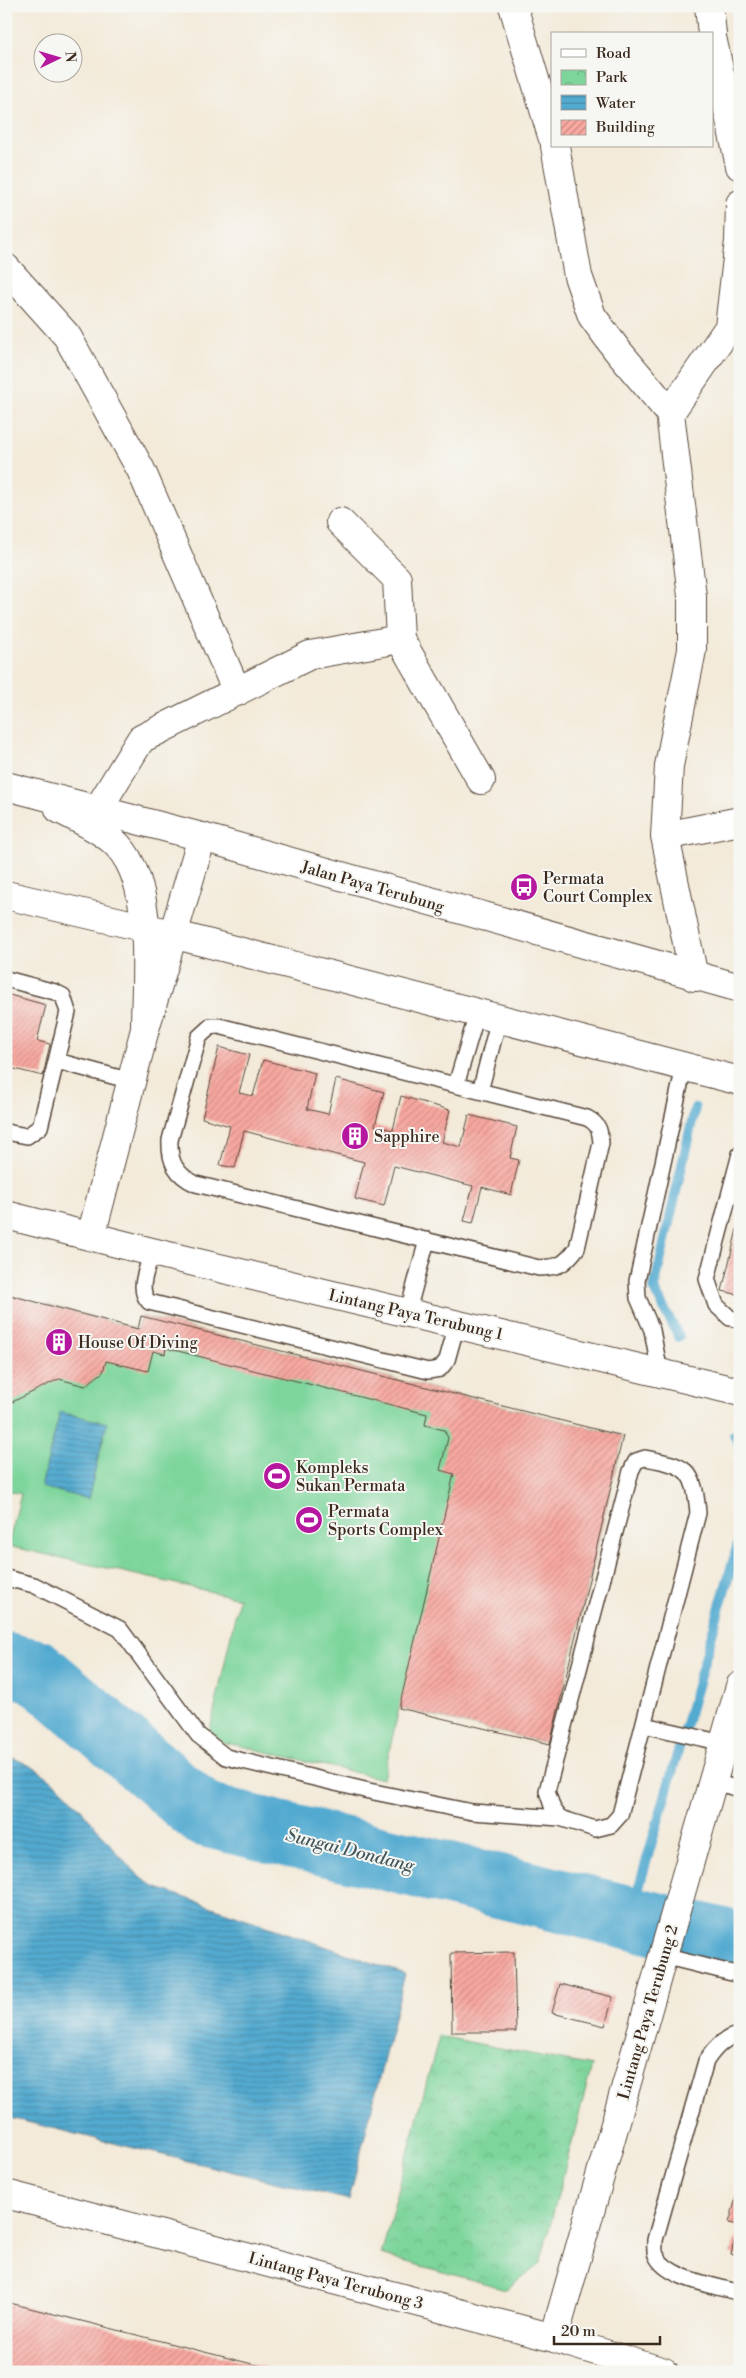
<svg xmlns="http://www.w3.org/2000/svg" width="746" height="2378" font-family="'Libre Bodoni',serif">
<style>
.park{fill:url(#park-crowns);stroke:#5c805c}
.pitch{fill:#7dd59b;stroke:#5c805c}
.water{fill:url(#water-rules);stroke:#476a77}
.lines{fill:none;stroke-linecap:round;stroke-linejoin:round}
.stream{stroke:#53aad0;stroke-width:10}
.river{stroke:#53aad0;stroke-width:64}
.building{fill:url(#building-hatch)}
.lane-casing{stroke:#57473a;stroke-width:18}
.street-casing{stroke:#57473a;stroke-width:30}
.primary-casing{stroke:#57473a;stroke-width:30}
.lane{stroke:#fff;stroke-width:15}
.street{stroke:#fff;stroke-width:28}
.primary{stroke:#fff;stroke-width:28}
.labels{text-anchor:middle;stroke-width:4;stroke-linejoin:round;paint-order:stroke}
.poi-label{font-size:16px;fill:#3b2a1e;stroke:#f6f6f2;text-anchor:start}
.street-label{font-size:16px;fill:#3b2a1e;stroke:#f6f6f2}
.water-label{font-size:18px;font-style:italic;fill:#43575c;stroke:#f6f6f2}
</style>
<defs>
<pattern id="park-crowns" width="20" height="18" patternUnits="userSpaceOnUse" patternTransform="scale(1.25)"><rect width="20" height="18" fill="#7dd59b"/><path d="M2 6a3 3 0 1 1 6 0M12 15a3 3 0 1 1 6 0" fill="none" stroke="#6db785"/></pattern>
<pattern id="water-rules" width="6" height="5" patternUnits="userSpaceOnUse" patternTransform="scale(1.25)"><rect width="6" height="5" fill="#53aad0"/><path d="M0 2.5h6" fill="none" stroke="#468ba8"/></pattern>
<pattern id="building-hatch" width="6" height="6" patternUnits="userSpaceOnUse" patternTransform="scale(1.25)"><rect width="6" height="6" fill="#f8a8a0"/><path d="M-1 1l2-2M0 6l6-6M5 7l2-2" fill="none" stroke="#ca8982"/></pattern>
</defs>
<rect width="100%" height="100%" fill="#f6f6f2"/>
<filter id="ink" filterUnits="userSpaceOnUse"><feTurbulence type="fractalNoise" baseFrequency=".02" numOctaves="2"/><feDisplacementMap in="SourceGraphic" scale="10" xChannelSelector="R" yChannelSelector="G"/><feConvolveMatrix kernelMatrix="1 2 1 2 8 2 1 2 1" color-interpolation-filters="sRGB"/></filter>
<filter id="wash" filterUnits="userSpaceOnUse"><feTurbulence type="fractalNoise" baseFrequency=".0096" numOctaves="4" result="noise"/><feDisplacementMap in="SourceGraphic" scale="20" xChannelSelector="R" yChannelSelector="G"/><feGaussianBlur stdDeviation="1.12" result="paint"/><feColorMatrix in="noise" values="0 0 0 0 0 0 0 0 0 0 0 0 0 0 0 0 0 1.4 0 .05"/><feComposite in="paint" operator="in"/></filter>
<g filter="url(#wash)">
<rect width="100%" height="100%" fill="#f3ead9"/>
<path class="park" d="M 439,2036 L 592,2066 L 540,2263 L 506,2289 L 381,2255 Z"/>
<path class="pitch" d="M 6,1294 L 138,1329 L 141,1316 L 623,1436 L 550,1744 L 399,1708 L 383,1779 L 223,1742 L 210,1730 L 239,1598 L 8,1546 L 21,1494 L 6,1490 Z"/>
<path class="water" d="M 60,1412 L 107,1423 L 88,1499 L 41,1487 Z
M 6,1756 C 76,1776 98,1846 152,1886 L 405,1974 L 349,2200 L 6,2117 Z"/>
<g class="lines">
<path class="stream" d="M 679,1337 L 654,1289 L 695,1108
M 734,1435 L 740,1445
M 630,1918 L 740,1537"/>
<path class="river" d="M 6,1664 L 36,1671 L 204,1815 L 740,1944"/>
</g>
<g id="blocks">
<path class="building" d="M 6,994 L 46,1005 L 37,1041 L 50,1044 L 43,1076 L 6,1067 Z
M 219,1047 L 249,1055 L 239,1093 L 253,1096 L 263,1060 L 315,1073 L 307,1109 L 328,1114 L 336,1079 L 384,1092 L 375,1126 L 393,1130 L 401,1096 L 450,1110 L 442,1142 L 461,1147 L 469,1115 L 517,1127 L 510,1158 L 519,1160 L 511,1195 L 482,1187 L 473,1223 L 464,1221 L 473,1186 L 394,1166 L 384,1206 L 355,1199 L 364,1162 L 244,1131 L 235,1168 L 220,1165 L 230,1126 L 202,1118 Z
M 739,1221 L 740,1221 L 740,1295 L 722,1291 Z
M 6,1294 L 138,1329 L 141,1316 L 623,1436 L 550,1744 L 399,1708 L 454,1474 L 440,1470 L 448,1438 L 444,1430 L 425,1425 L 427,1414 L 166,1348 L 165,1354 L 153,1351 L 148,1371 L 106,1361 L 103,1372 L 85,1386 L 59,1379 L 6,1405 Z
M 514,1952 L 516,2032 L 452,2032 L 451,1953 Z
M 560,1984 L 613,1997 L 605,2026 L 552,2013 Z
M 739,2187 L 740,2187 L 740,2257 L 731,2254 L 739,2225 L 729,2223 Z
M 6,2302 L 280,2371 L 279,2372 L 6,2372 Z"/>
</g>
</g>
<g filter="url(#ink)">
<use href="#blocks" fill-opacity="0" stroke="#57473a" stroke-width="1"/>
<g class="lines">
<g class="lane-casing">
<path id="lane" d="M 6,979 L 55,992 L 63,996 L 68,1012 L 40,1127 L 27,1136 L 6,1132
M 211,1026 L 219,1026 L 587,1118 C 599,1124 600,1131 601,1143 L 577,1248 C 564,1265 560,1267 539,1268 L 196,1184 C 176,1175 169,1162 170,1140 L 199,1037 Z
M 57,1061 L 131,1081
M 456,1085 L 477,1014
M 480,1091 L 499,1019
M 740,1154 L 707,1279 L 716,1305 L 730,1318 L 740,1320
M 152,1252 C 148,1268 136,1289 149,1302 L 428,1371 L 440,1369 L 447,1360 L 457,1324
M 408,1311 L 427,1240
M 660,1373 L 652,1330 L 638,1298 L 637,1281 L 684,1067
M 645,1458 C 687,1466 694,1468 698,1513 L 620,1815 L 611,1825 L 595,1829 L 560,1818 L 553,1809 L 547,1791 L 631,1471 L 636,1461 Z
M 6,1578 L 34,1585 L 120,1629 L 198,1735 L 226,1757 L 369,1791 L 472,1812 L 560,1818
M 644,1725 L 723,1743
M 713,1782 L 740,1789
M 663,1956 L 740,1975
M 740,2035 C 725,2036 714,2049 706,2061 L 655,2240 C 655,2244 654,2251 656,2255 C 666,2279 717,2286 740,2293"/>
</g>
<g class="street-casing">
<path id="street" d="M 513,6 L 552,136
M 709,6 L 712,34
M 712,37 L 740,166
M 555,146 L 578,276 L 592,316 L 617,350 L 670,413
M 6,268 L 67,336 L 141,470 L 237,692
M 340,522 L 397,579 L 400,639
M 98,809 L 141,739 L 310,655 L 400,639 L 481,780
M 665,836 L 740,821
M 6,895 L 172,934 L 740,1081
M 694,977 L 665,836 L 669,766 L 692,650 L 692,596 L 670,413 L 729,327 L 739,241 L 740,204
M 6,1215 L 152,1252 L 740,1392
M 91,1236 L 145,1029 L 202,837
M 6,2194 L 554,2338 L 664,2372
M 554,2338 L 740,1686"/>
</g>
<g class="primary-casing">
<path id="primary" d="M 6,786 L 202,837 L 740,988
M 59,809 C 76,818 97,827 112,840 C 157,878 145,975 145,1029"/>
</g>
<use href="#lane" class="lane"/>
<use href="#street" class="street"/>
<use href="#primary" class="primary"/>
</g>
</g>
<defs>
<g id="bus-disc" transform="scale(1.4375)"><circle r="9.5" fill="#b5179e" stroke="#f6f6f2"/><path d="M-5-6H5V4H4V6H2V4H-2V6H-4V4H-5ZM-3.5-4V0h7V-4ZM-3.5 1.2v1.5H-2V1.2ZM2 1.2v1.5H3.5V1.2Z" fill="#fff"/></g>
<g id="building-disc" transform="scale(1.4375)"><circle r="9.5" fill="#b5179e" stroke="#f6f6f2"/><path d="M-4-6H4V6H1V3H-1V6H-4ZM-2.5-4.3h1.7v1.8h-1.7ZM.8-4.3h1.7v1.8H.8ZM-2.5-1h1.7V.8h-1.7ZM.8-1h1.7V.8H.8Z" fill="#fff"/></g>
<g id="stadium-disc" transform="scale(1.4375)"><circle r="9.5" fill="#b5179e" stroke="#f6f6f2"/><path d="M0-5a6.5 5 0 1 0 0 10a6.5 5 0 1 0 0-10ZM-3.5-1.8h7v3.6h-7Z" fill="#fff"/></g>
</defs>
<g fill-rule="evenodd">
<use href="#bus-disc" x="524" y="887"/>
<use href="#building-disc" x="355" y="1136"/>
<use href="#building-disc" x="59" y="1342"/>
<use href="#stadium-disc" x="277" y="1476"/>
<use href="#stadium-disc" x="309" y="1520"/>
</g>
<g class="labels">
<g class="poi-label">
<text x="543" y="884">Permata<tspan x="543" dy="18">Court Complex</tspan></text>
<text x="374" y="1142">Sapphire</text>
<text x="78" y="1348">House Of Diving</text>
<text x="296" y="1473">Kompleks<tspan x="296" dy="18">Sukan Permata</tspan></text>
<text x="328" y="1517">Permata<tspan x="328" dy="18">Sports Complex</tspan></text>
</g>
<g class="street-label">
<text transform="translate(373 886) rotate(16)" y="6">Jalan Paya Terubung</text>
<text transform="translate(416 1314) rotate(13)" y="6">Lintang Paya Terubung 1</text>
<text transform="translate(647 2012) rotate(-74)" y="6">Lintang Paya Terubung 2</text>
<text transform="translate(336 2280) rotate(15)" y="6">Lintang Paya Terubong 3</text>
</g>
<g class="water-label">
<text transform="translate(350 1850) rotate(14)" y="6">Sungai Dondang</text>
</g>
</g>
<rect width="746" height="2378" fill="none" stroke="#f6f6f2" stroke-width="25"/>
<rect x="551" y="32" width="162" height="115" fill="#f6f6f2" stroke="#aba49d"/>
<rect x="561" y="49" width="25" height="8" fill="#ffffff" stroke="#aba49d"/>
<text x="596" y="58" font-size="15" fill="#3b2a1e">Road</text>
<rect x="561" y="70" width="25" height="15" fill="url(#park-crowns)" stroke="#aba49d"/>
<text x="596" y="82" font-size="15" fill="#3b2a1e">Park</text>
<rect x="561" y="95" width="25" height="15" fill="url(#water-rules)" stroke="#aba49d"/>
<text x="596" y="108" font-size="15" fill="#3b2a1e">Water</text>
<rect x="561" y="120" width="25" height="15" fill="url(#building-hatch)" stroke="#aba49d"/>
<text x="596" y="132" font-size="15" fill="#3b2a1e">Building</text>
<g transform="translate(58 58) rotate(85)"><circle r="24" fill="#f6f6f2" stroke="#aba49d"/>
<path d="M0-4L9 19L0 12L-9 19Z" fill="#b5179e"/>
<text y="-8" font-size="14" font-weight="bold" text-anchor="middle" fill="#3b2a1e">N</text>
</g>
<path d="M554 2336v8h106v-8" fill="none" stroke="#3b2a1e" stroke-width="2.5"/>
<text x="561" y="2336" font-size="15" fill="#3b2a1e" stroke="#f6f6f2" stroke-width="4" paint-order="stroke">20 m</text>
</svg>
